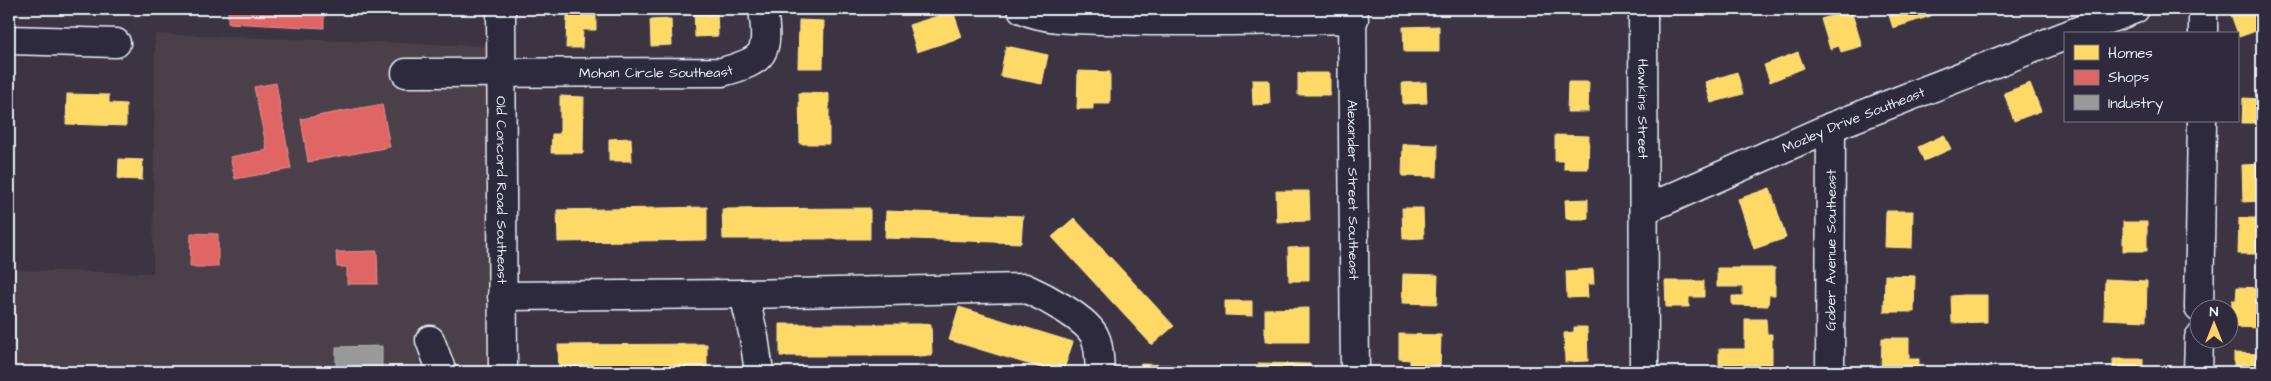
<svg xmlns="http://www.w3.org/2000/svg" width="2271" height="381" font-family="'Architects Daughter',sans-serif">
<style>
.built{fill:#4b3f4a}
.homes{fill:#ffd966;stroke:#f8e092}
.shops{fill:#e06666;stroke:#e29092}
.industry{fill:#999;stroke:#b1b3b6}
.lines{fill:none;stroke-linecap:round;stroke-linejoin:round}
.minor-casing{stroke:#e8f1f8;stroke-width:31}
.minor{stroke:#2f2a3d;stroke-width:28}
.labels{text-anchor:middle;stroke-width:5;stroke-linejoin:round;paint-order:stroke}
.street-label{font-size:14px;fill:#e8f1f8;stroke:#2f2a3d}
</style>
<rect width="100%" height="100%" fill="#3c3443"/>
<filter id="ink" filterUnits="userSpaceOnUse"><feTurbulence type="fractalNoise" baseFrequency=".02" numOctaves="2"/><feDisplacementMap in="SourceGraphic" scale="10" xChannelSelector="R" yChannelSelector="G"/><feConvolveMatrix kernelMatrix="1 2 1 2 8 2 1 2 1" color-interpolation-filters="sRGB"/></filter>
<g filter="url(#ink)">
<path class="built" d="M 155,34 L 513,47 L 518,124 L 518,372 L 9,372 L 9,270 L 153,273 Z"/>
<path class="homes" d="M 694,9 L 717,9 L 718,36 L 695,37 Z
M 1887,9 L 1929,9 L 1931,16 L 1893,28 Z
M 2229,9 L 2262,9 L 2262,43 L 2260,44 L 2256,31 L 2239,37 Z
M 1851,10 L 1862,46 L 1841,52 L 1839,46 L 1830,49 L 1821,19 Z
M 953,11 L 962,37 L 917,52 L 909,25 Z
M 567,15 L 596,16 L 596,30 L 583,30 L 582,48 L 566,48 Z
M 671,19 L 672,45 L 651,46 L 650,20 Z
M 799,20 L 824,21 L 823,68 L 798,68 Z
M 1439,26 L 1439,52 L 1404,52 L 1403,27 Z
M 1006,46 L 1048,55 L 1042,84 L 1000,76 Z
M 1798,52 L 1804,68 L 1770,82 L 1764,65 Z
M 1078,71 L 1110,72 L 1110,104 L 1093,104 L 1093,109 L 1077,109 Z
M 1737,72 L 1743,94 L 1711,103 L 1705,82 Z
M 1298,73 L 1330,73 L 1330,95 L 1298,95 Z
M 1252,80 L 1269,80 L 1270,104 L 1253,105 Z
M 1426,82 L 1427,103 L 1403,104 L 1402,83 Z
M 1568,82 L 1589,82 L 1588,112 L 1567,112 Z
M 2030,83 L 2041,111 L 2014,121 L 2004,93 Z
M 799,93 L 829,93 L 829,144 L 800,144 Z
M 67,94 L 109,95 L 109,103 L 126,104 L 126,126 L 66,124 Z
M 560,96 L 584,97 L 583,153 L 551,153 L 552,134 L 560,134 Z
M 2243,98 L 2262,99 L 2262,123 L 2242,123 Z
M 1555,135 L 1589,136 L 1588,169 L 1564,169 L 1564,161 L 1555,161 Z
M 1944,135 L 1951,149 L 1924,161 L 1918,147 Z
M 631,138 L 632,161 L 609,161 L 609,139 Z
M 1403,144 L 1438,145 L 1437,177 L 1402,176 Z
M 119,159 L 143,160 L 142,180 L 118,179 Z
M 2262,164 L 2262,201 L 2243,202 L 2242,165 Z
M 1770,188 L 1786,238 L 1754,249 L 1738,199 Z
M 1276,191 L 1309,191 L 1310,221 L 1277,222 Z
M 1588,199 L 1588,219 L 1566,219 L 1565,200 Z
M 707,207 L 707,240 L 558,242 L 557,210 Z
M 870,208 L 870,239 L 723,239 L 722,209 Z
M 1402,208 L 1423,208 L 1424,238 L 1403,239 Z
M 886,211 L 1023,216 L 1021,243 L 885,238 Z
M 1886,211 L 1913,211 L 1912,248 L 1885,247 Z
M 1074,218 L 1174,326 L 1152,345 L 1052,237 Z
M 2239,218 L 2262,218 L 2262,254 L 2238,254 Z
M 2123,222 L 2147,222 L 2147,251 L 2123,251 Z
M 1309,247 L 1309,281 L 1289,281 L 1288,248 Z
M 1717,268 L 1775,268 L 1775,295 L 1769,295 L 1768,306 L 1732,305 L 1732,296 L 1743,296 L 1743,287 L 1717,287 Z
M 1593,269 L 1594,284 L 1587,284 L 1588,297 L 1567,298 L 1566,271 Z
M 1403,274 L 1438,275 L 1437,304 L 1402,303 Z
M 1885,275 L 1915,276 L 1914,312 L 1884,312 Z
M 2105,279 L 2147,281 L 2146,321 L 2104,319 Z
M 1665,281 L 1704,281 L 1704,297 L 1689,297 L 1689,307 L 1666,307 Z
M 2237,287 L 2262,288 L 2262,328 L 2231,327 L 2232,300 L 2236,300 Z
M 1963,295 L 1987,295 L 1987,322 L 1952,323 L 1951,296 Z
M 1225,301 L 1252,301 L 1252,316 L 1225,315 Z
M 959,307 L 1073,342 L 1063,372 L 1054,372 L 949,340 Z
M 1309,308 L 1309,342 L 1265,342 L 1265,309 Z
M 1745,319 L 1766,319 L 1767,334 L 1772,334 L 1772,372 L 1719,372 L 1719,349 L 1745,349 Z
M 780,324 L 931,324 L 932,356 L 780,356 Z
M 1574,327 L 1587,327 L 1588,361 L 1565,362 L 1564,333 L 1574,332 Z
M 1399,334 L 1441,335 L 1440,371 L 1410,371 L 1410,360 L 1399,359 Z
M 1882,338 L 1909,338 L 1909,359 L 1919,359 L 1919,370 L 1909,370 L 1909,372 L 1881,372 Z
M 707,344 L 707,372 L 559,372 L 558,345 Z
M 2234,353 L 2261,354 L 2261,372 L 2234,372 Z
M 2113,359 L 2143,359 L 2143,372 L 2113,372 Z
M 1258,363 L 1310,364 L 1310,372 L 1258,372 Z
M 1140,364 L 1172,365 L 1172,372 L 1140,372 Z"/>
<path class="shops" d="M 228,9 L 324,9 L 324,28 L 228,23 Z
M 276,83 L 291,169 L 235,179 L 230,157 L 267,150 L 254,87 Z
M 382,104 L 390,147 L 308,162 L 301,119 Z
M 191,233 L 218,234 L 218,267 L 190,267 Z
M 377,251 L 378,284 L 347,284 L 347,267 L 337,267 L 336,252 Z"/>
<path class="industry" d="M 382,346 L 382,372 L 336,372 L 336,347 Z"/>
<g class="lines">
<g class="minor-casing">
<g id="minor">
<path id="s1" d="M 501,9 L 503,372"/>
<path d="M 1022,9 C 1047,21 1081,19 1109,20 C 1190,23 1272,20 1354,19"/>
<path id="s2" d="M 1352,9 L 1355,372"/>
<path id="s3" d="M 1643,9 L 1644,372"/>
<path d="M 2070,34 L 2135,9"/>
<path d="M 2203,34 L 2203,9"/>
<path d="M 9,40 L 116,43"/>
<path id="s4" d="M 406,73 L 722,72 C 766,60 769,54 763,9"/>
<path id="s5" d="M 1644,210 L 1831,127 L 2065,36"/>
<path d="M 744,294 L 754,337 L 759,372"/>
<path d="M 502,296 L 744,294 L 1025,288 C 1043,296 1088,319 1095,337 C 1100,347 1099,362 1100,372"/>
<path d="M 2199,308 L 2202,121"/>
<path d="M 430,340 L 442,372"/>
<path id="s6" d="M 1830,372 L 1831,127"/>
<path d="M 2198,372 L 2199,338"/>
</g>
</g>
<use href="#minor" class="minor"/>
</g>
</g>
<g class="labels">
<g class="street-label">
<text dy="5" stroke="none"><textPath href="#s4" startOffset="250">Mohan Circle Southeast</textPath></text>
<text dy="5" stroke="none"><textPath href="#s3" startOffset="100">Hawkins Street</textPath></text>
<text dy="5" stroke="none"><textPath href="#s5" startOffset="228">Mozley Drive Southeast</textPath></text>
<text dy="5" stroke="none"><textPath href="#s1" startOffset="181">Old Concord Road Southeast</textPath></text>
<text dy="5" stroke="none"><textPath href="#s2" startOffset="181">Alexander Street Southeast</textPath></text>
<text dy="5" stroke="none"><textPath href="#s6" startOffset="122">Gober Avenue Southeast</textPath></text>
</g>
</g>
<rect width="2271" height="381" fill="none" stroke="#2f2a3d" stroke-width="30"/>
<rect x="15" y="15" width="2241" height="351" fill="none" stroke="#e8f1f8" stroke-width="2" filter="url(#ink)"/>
<rect x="2064" y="32" width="175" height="90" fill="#2f2a3d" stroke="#797a88"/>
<rect x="2074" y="45" width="25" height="15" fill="#ffd966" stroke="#797a88"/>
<text x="2108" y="58" font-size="15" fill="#e8f1f8">Homes</text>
<rect x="2074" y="70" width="25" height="15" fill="#e06666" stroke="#797a88"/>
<text x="2108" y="82" font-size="15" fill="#e8f1f8">Shops</text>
<rect x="2074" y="95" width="25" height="15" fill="#999999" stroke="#797a88"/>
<text x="2108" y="108" font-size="15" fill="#e8f1f8">Industry</text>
<g transform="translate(2214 324)"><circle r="24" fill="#2f2a3d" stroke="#797a88"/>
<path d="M0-4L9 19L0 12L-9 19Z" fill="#ffd166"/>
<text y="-8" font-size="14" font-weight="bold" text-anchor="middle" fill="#e8f1f8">N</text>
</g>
</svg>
